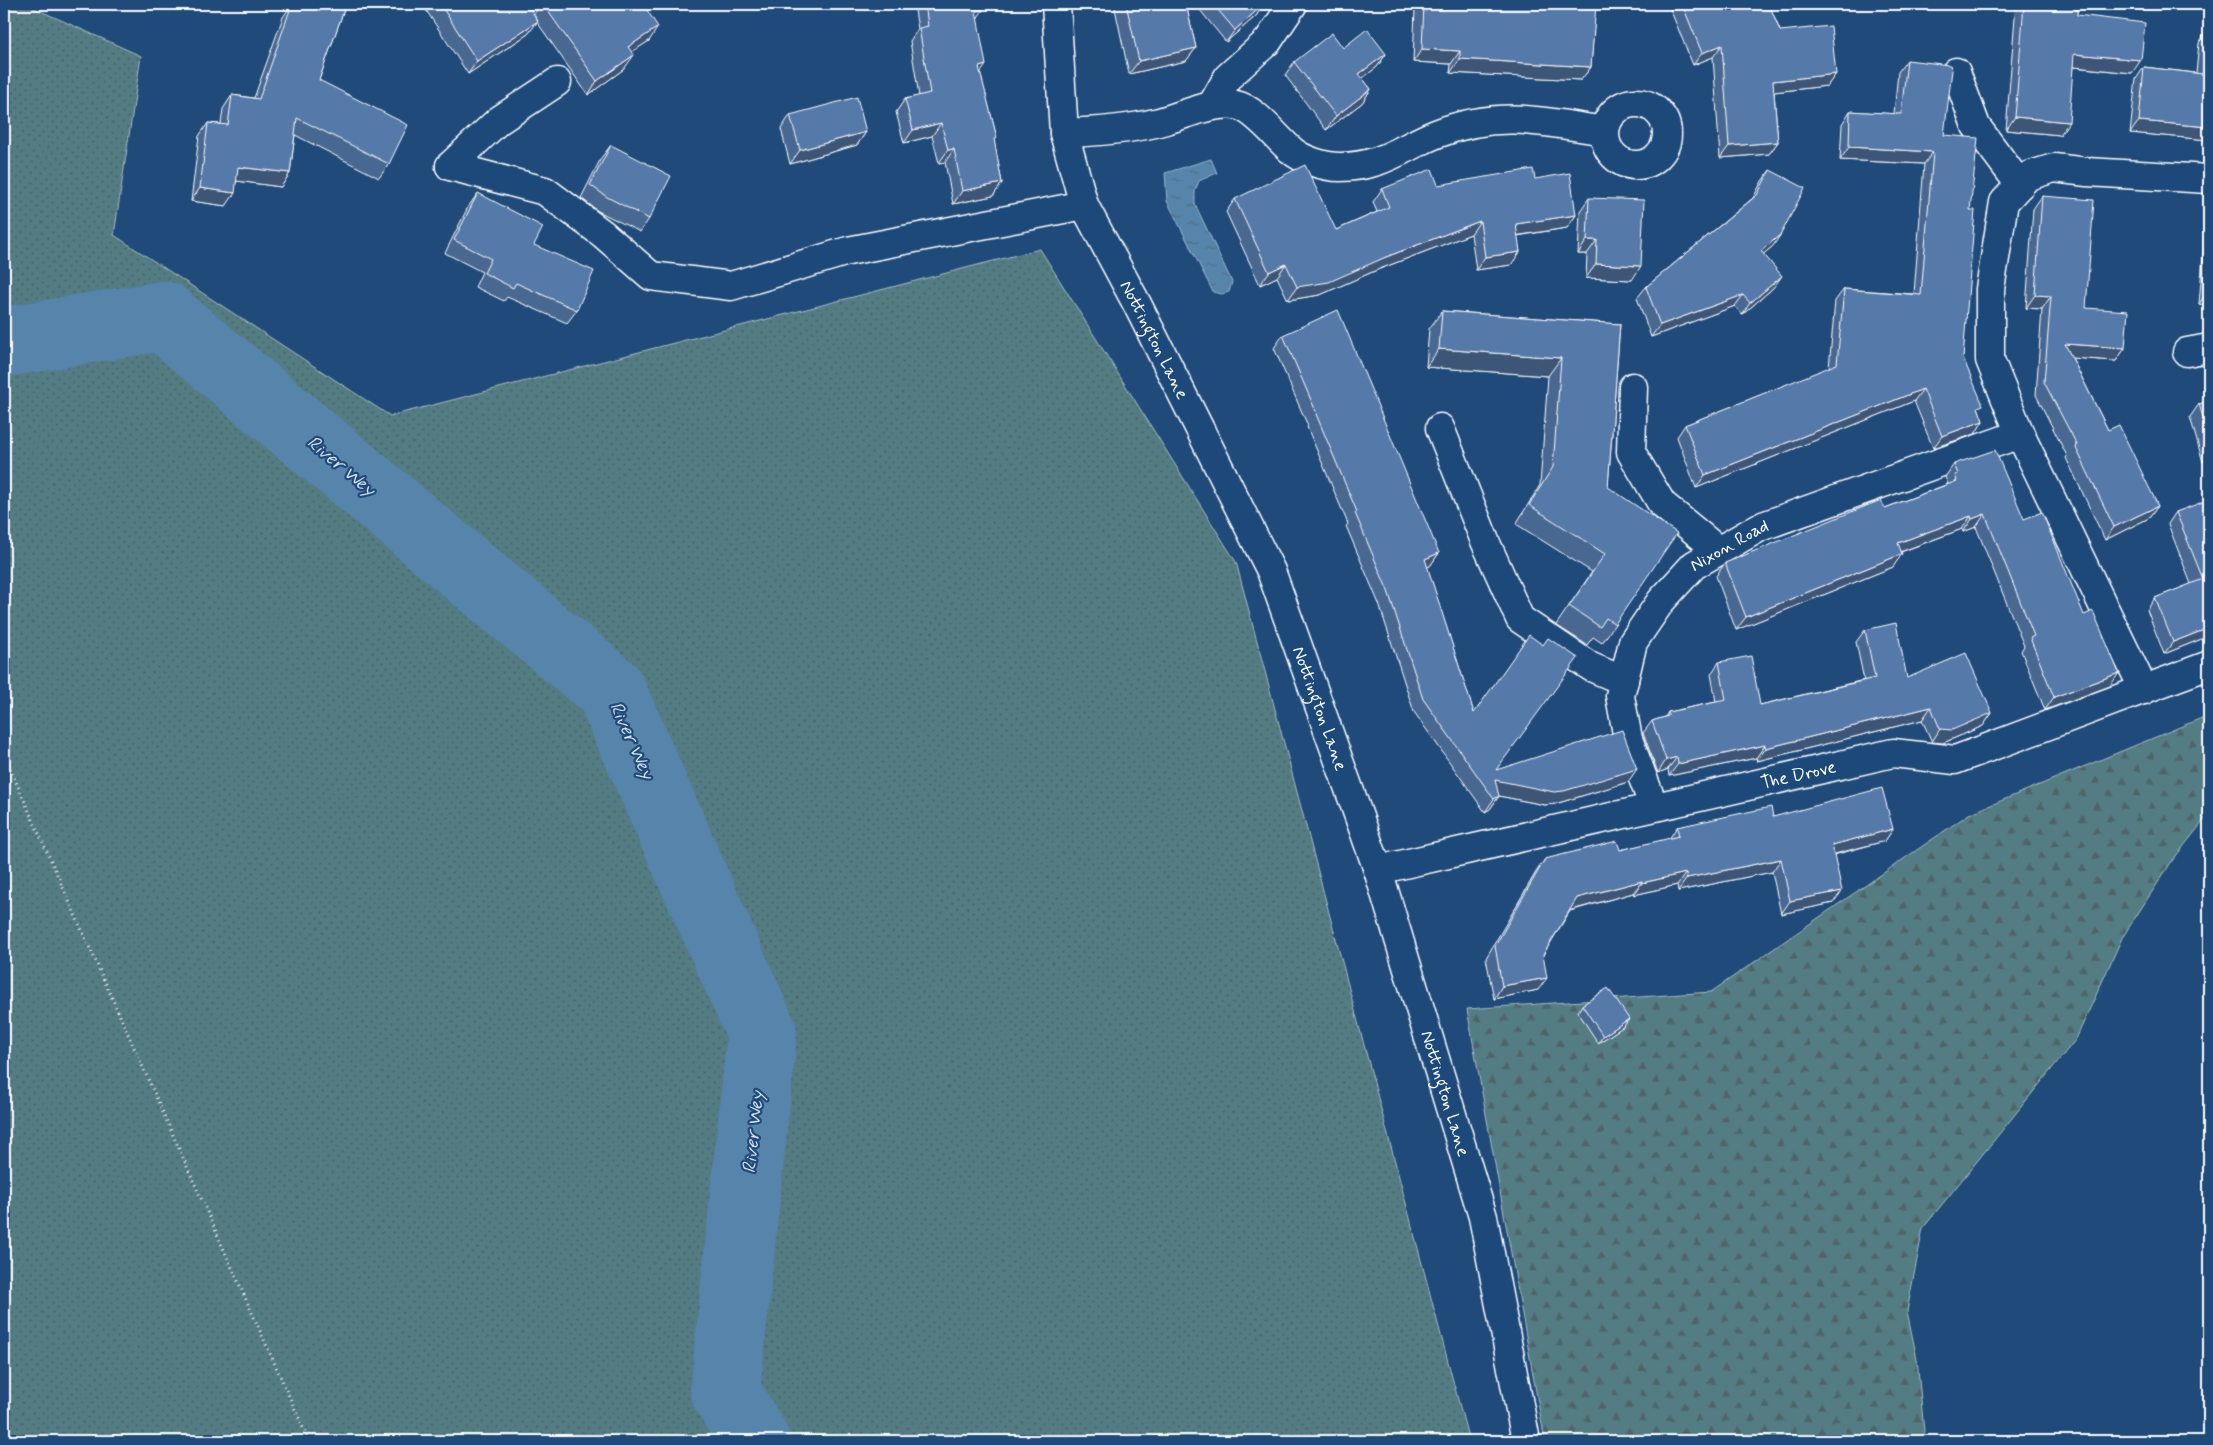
<svg xmlns="http://www.w3.org/2000/svg" width="2213" height="1445" font-family="Mynerve,sans-serif">
<style>
.grass{fill:url(#grass-dots);stroke:#a9bec1}
.forest{fill:url(#forest-firs);stroke:#a9bec1}
.water{fill:url(#water-ripples);stroke:#9ab5cd}
.lines{fill:none;stroke-linecap:round;stroke-linejoin:round}
.river{stroke:#5684ab;stroke-width:70}
.minor-casing{stroke:#fff;stroke-width:31}
.path{stroke:#fff;stroke-width:3;stroke-dasharray:1 4;stroke-linecap:butt}
.minor{stroke:#1f4a7a;stroke-width:28}
.wall{fill:#496891;stroke:#fff}
.shaded-wall{fill:#3c5576;stroke:#fff}
.building{fill:#5579a9;stroke:#fff}
.labels{text-anchor:middle;stroke-width:4.5;stroke-linejoin:round;paint-order:stroke}
.street-label{font-size:18px;fill:#fff;stroke:#1f4a7a}
.water-label{font-size:19px;font-style:italic;fill:#d5e0ea;stroke:#1f4a7a}
</style>
<defs>
<pattern id="grass-dots" width="8" height="8" patternUnits="userSpaceOnUse" patternTransform="scale(1.25)"><rect width="8" height="8" fill="#537c83"/><path d="M2 2h.1M6 6h.1" fill="none" stroke="#506468" stroke-width="1.8" stroke-linecap="round"/></pattern>
<pattern id="forest-firs" width="22" height="20" patternUnits="userSpaceOnUse" patternTransform="scale(1.25)"><rect width="22" height="20" fill="#537c83"/><path d="M5 1l3.5 6h-7zM16 11l3.5 6h-7z" fill="#506468"/></pattern>
<pattern id="water-ripples" width="26" height="14" patternUnits="userSpaceOnUse" patternTransform="scale(1.25)"><rect width="26" height="14" fill="#5684ab"/><path d="M2 4q2-2 4 0t4 0M15 11q2-2 4 0t4 0" fill="none" stroke="#526b80"/></pattern>
</defs>
<rect width="100%" height="100%" fill="#1f4a7a"/>
<filter id="ink" filterUnits="userSpaceOnUse"><feTurbulence type="fractalNoise" baseFrequency=".02" numOctaves="2"/><feDisplacementMap in="SourceGraphic" scale="10" xChannelSelector="R" yChannelSelector="G"/><feConvolveMatrix kernelMatrix="1 2 1 2 8 2 1 2 1" color-interpolation-filters="sRGB"/></filter>
<g filter="url(#ink)">
<path class="grass" d="M 4,4 L 25,4 L 141,56 L 114,235 L 390,416 L 1040,249 L 1236,562 L 1469,1441 L 4,1441 Z"/>
<path class="forest" d="M 2209,715 L 2209,814 L 2172,861 L 2122,938 L 2076,1039 L 1923,1228 L 1907,1311 L 1917,1359 L 1924,1431 L 1920,1441 L 1545,1441 L 1467,1009 L 1711,992 L 1969,814 Z"/>
<path class="water" d="M 1211,159 L 1217,173 L 1199,181 L 1195,191 L 1195,204 L 1232,282 L 1229,292 L 1222,294 L 1213,292 L 1167,201 L 1165,173 Z"/>
<g class="lines">
<path class="river" d="M 4,342 L 163,316 L 610,689 L 762,1033 L 725,1391 L 755,1441"/>
<g class="minor-casing">
<g id="minor">
<path id="s1" d="M 1056,4 L 1064,133 L 1084,205 L 1137,304 L 1271,571 L 1378,870 L 1483,1217 L 1526,1441"/>
<path d="M 1956,72 L 1976,126 L 2020,185"/>
<circle cx="1636" cy="134" r="31"/>
<path d="M 1212,105 L 1228,77 L 1268,41 L 1293,4"/>
<path d="M 1064,133 C 1095,132 1125,130 1155,123 C 1182,117 1207,102 1236,105 C 1254,108 1277,138 1291,150 C 1302,160 1325,167 1340,167 C 1382,167 1401,148 1436,134 C 1497,110 1542,121 1604,131"/>
<path d="M 450,166 L 545,191 L 603,234 L 651,276 L 731,286 L 848,251 L 1084,205"/>
<path d="M 450,166 L 498,121 L 557,82"/>
<path d="M 2187,352 L 2209,348"/>
<path d="M 1633,387 L 1631,452 L 1662,504 L 1719,551"/>
<path d="M 1440,428 L 1485,541 L 1520,619 L 1591,667 L 1624,681"/>
<path d="M 2144,690 L 2020,434 L 1990,360 L 1990,289 L 2004,202 L 2028,176 L 2054,168 L 2087,172 L 2209,179"/>
<path id="s2" d="M 1654,807 L 1628,739 L 1620,696 L 1633,642 L 1661,601 L 1694,565 L 1760,527 L 2020,434"/>
<path id="s3" d="M 1378,870 L 1893,753 L 1955,760 L 2209,665"/>
</g>
</g>
<path class="path" d="M 4,755 L 309,1441"/>
<use href="#minor" class="minor"/>
</g>
<path class="wall" d="M 292,4 L 298,6 L 299,4 L 346,4 L 319,80 L 389,164 L 379,178 L 295,135 L 290,173 L 281,187 L 237,181 L 226,206 L 191,201 L 199,136 L 208,123 L 221,124 L 223,109 L 232,95 L 254,98 L 283,17 Z
M 422,4 L 527,4 L 534,14 L 541,4 L 643,4 L 649,41 L 631,52 L 624,69 L 588,95 L 537,22 L 528,34 L 468,74 Z
M 914,4 L 983,4 L 977,19 L 980,73 L 997,138 L 994,141 L 1002,183 L 993,196 L 953,204 L 945,162 L 939,163 L 932,136 L 904,143 L 896,112 L 905,99 L 919,96 L 910,41 L 918,29 Z
M 1114,4 L 1186,4 L 1196,48 L 1186,61 L 1129,74 Z
M 1195,4 L 1264,4 L 1256,16 L 1226,42 Z
M 1418,4 L 1663,4 L 1660,7 L 1620,5 L 1617,9 L 1595,8 L 1591,67 L 1581,80 L 1450,73 L 1451,64 L 1413,62 L 1415,8 Z
M 1668,4 L 1769,4 L 1780,31 L 1836,74 L 1827,86 L 1774,92 L 1778,142 L 1769,154 L 1720,158 L 1713,57 L 1693,65 Z
M 2016,4 L 2077,4 L 2077,15 L 2132,73 L 2073,67 L 2060,135 L 2006,130 Z
M 2207,30 L 2209,140 L 2130,133 L 2136,79 L 2144,67 L 2196,73 L 2199,43 Z
M 1343,48 L 1386,54 L 1377,67 L 1362,78 L 1371,89 L 1362,103 L 1326,130 L 1285,75 L 1294,62 Z
M 1907,60 L 1944,135 L 1970,210 L 1963,358 L 1979,410 L 1983,421 L 1975,434 L 1933,448 L 1914,401 L 1696,488 L 1677,437 L 1685,425 L 1829,368 L 1835,301 L 1844,289 L 1914,294 L 1924,164 L 1840,160 L 1842,124 L 1850,111 L 1894,114 L 1898,72 Z
M 790,115 L 866,132 L 857,145 L 790,164 L 781,129 Z
M 611,145 L 649,219 L 640,232 L 598,211 L 581,198 L 601,158 Z
M 1770,170 L 1773,246 L 1763,254 L 1773,288 L 1742,315 L 1735,306 L 1651,337 L 1637,298 L 1646,287 L 1753,198 L 1762,181 Z
M 1535,179 L 1576,215 L 1567,228 L 1517,236 L 1520,252 L 1511,265 L 1476,270 L 1471,234 L 1377,270 L 1320,295 L 1288,300 L 1277,277 L 1260,285 L 1226,212 L 1235,199 L 1336,230 L 1377,212 L 1373,202 L 1382,189 Z
M 478,193 L 534,245 L 577,310 L 567,323 L 507,297 L 504,301 L 475,287 L 482,272 L 445,253 L 468,207 Z
M 2042,196 L 2086,308 L 2125,348 L 2116,361 L 2072,358 L 2108,430 L 2158,506 L 2149,518 L 2105,540 L 2066,458 L 2067,456 L 2036,395 L 2042,309 L 2026,308 L 2033,209 Z
M 1589,198 L 1632,280 L 1586,278 L 1587,254 L 1578,254 L 1580,211 Z
M 2209,204 L 2209,305 L 2199,304 L 2207,208 Z
M 1442,311 L 1620,324 L 1608,487 L 1615,624 L 1602,643 L 1593,637 L 1587,645 L 1556,625 L 1592,572 L 1516,524 L 1540,485 L 1548,376 L 1426,367 L 1429,329 Z
M 1283,335 L 1439,553 L 1430,566 L 1427,567 L 1474,713 L 1497,770 L 1628,782 L 1555,804 L 1545,805 L 1499,796 L 1490,809 L 1485,812 L 1414,712 L 1379,604 L 1346,526 L 1348,524 L 1307,427 L 1308,426 L 1274,348 Z
M 2209,401 L 2209,460 L 2203,462 L 2190,417 L 2199,404 Z
M 1954,464 L 2024,519 L 2110,686 L 2045,710 L 2021,651 L 2024,646 L 1976,527 L 1963,532 L 1962,529 L 1901,552 L 1893,567 L 1736,630 L 1716,576 L 1725,563 L 1885,508 L 1948,484 L 1945,477 Z
M 2209,502 L 2209,636 L 2164,654 L 2147,610 L 2155,598 L 2191,584 L 2168,524 L 2176,512 Z
M 1865,630 L 1907,678 L 1992,713 L 1983,726 L 1943,743 L 1932,742 L 1922,720 L 1757,761 L 1756,758 L 1669,776 L 1668,769 L 1658,773 L 1643,733 L 1652,721 L 1665,717 L 1668,712 L 1716,702 L 1711,674 L 1719,662 L 1760,705 L 1864,680 L 1856,642 Z
M 1773,817 L 1893,829 L 1885,841 L 1834,855 L 1833,903 L 1781,914 L 1772,872 L 1678,891 L 1677,885 L 1634,895 L 1633,893 L 1570,911 L 1543,955 L 1538,990 L 1494,999 L 1486,958 L 1536,872 L 1545,859 L 1620,850 L 1669,839 L 1677,827 Z
M 1582,1005 L 1629,1019 L 1624,1026 L 1598,1043 L 1578,1012 Z"/>
<path class="shaded-wall" d="M 1264,4 L 1256,16 L 1226,42 L 1235,30 Z
M 1574,4 L 1663,4 L 1660,7 L 1620,5 L 1617,9 L 1572,6 Z
M 983,10 L 974,23 L 976,11 Z
M 538,21 L 528,34 L 468,74 L 477,61 Z
M 658,27 L 649,41 L 618,61 L 628,47 Z
M 1722,45 L 1713,57 L 1693,65 L 1702,53 Z
M 1196,48 L 1186,61 L 1129,74 L 1139,61 Z
M 1422,49 L 1460,51 L 1451,64 L 1413,62 Z
M 1386,54 L 1377,67 L 1350,88 L 1359,74 Z
M 2074,54 L 2141,60 L 2132,73 L 2065,66 Z
M 634,55 L 624,69 L 588,95 L 597,81 Z
M 1460,59 L 1591,67 L 1581,80 L 1450,73 Z
M 986,65 L 977,78 L 979,67 Z
M 1836,74 L 1827,86 L 1765,93 L 1773,81 Z
M 1371,89 L 1362,103 L 1326,130 L 1336,116 Z
M 2015,117 L 2069,122 L 2060,135 L 2006,130 Z
M 2139,121 L 2209,127 L 2209,140 L 2130,133 Z
M 941,123 L 932,136 L 904,143 L 913,130 Z
M 866,132 L 857,145 L 790,164 L 800,150 Z
M 1778,142 L 1769,154 L 1720,158 L 1729,146 Z
M 1849,147 L 1933,152 L 1924,164 L 1840,160 Z
M 954,149 L 945,162 L 939,163 L 948,150 Z
M 238,167 L 290,173 L 281,187 L 229,180 Z
M 1002,183 L 993,196 L 953,204 L 962,191 Z
M 200,188 L 235,193 L 226,206 L 191,201 Z
M 1576,215 L 1567,228 L 1507,237 L 1516,224 Z
M 1480,221 L 1471,234 L 1377,270 L 1320,295 L 1288,300 L 1297,287 L 1386,257 Z
M 1781,234 L 1773,246 L 1753,263 L 1761,251 Z
M 1587,240 L 1597,240 L 1587,254 L 1578,254 Z
M 1520,252 L 1511,265 L 1476,270 L 1485,257 Z
M 1286,264 L 1277,277 L 1260,285 L 1269,272 Z
M 1596,264 L 1641,266 L 1632,280 L 1586,278 Z
M 1782,276 L 1773,288 L 1742,315 L 1750,303 Z
M 2209,289 L 2209,305 L 2199,304 Z
M 1743,295 L 1735,306 L 1651,337 L 1660,325 Z
M 2035,295 L 2051,296 L 2042,309 L 2026,308 Z
M 2065,344 L 2125,348 L 2116,361 L 2056,357 Z
M 1439,349 L 1561,358 L 1548,376 L 1426,367 Z
M 1923,389 L 1914,401 L 1696,488 L 1705,475 Z
M 1983,421 L 1975,434 L 1933,448 L 1942,436 Z
M 2209,453 L 2209,460 L 2203,462 Z
M 2158,506 L 2149,518 L 2105,540 L 2114,527 Z
M 1985,514 L 1976,527 L 1963,532 L 1972,519 Z
M 1971,516 L 1962,529 L 1889,556 L 1898,543 Z
M 1439,553 L 1430,566 L 1416,572 L 1425,559 Z
M 1902,554 L 1893,567 L 1736,630 L 1746,617 Z
M 2209,628 L 2209,636 L 2164,654 L 2173,642 Z
M 2119,673 L 2110,686 L 2045,710 L 2054,697 Z
M 1931,707 L 1922,720 L 1757,761 L 1766,748 Z
M 1992,713 L 1983,726 L 1943,743 L 1932,742 L 1940,729 Z
M 1765,745 L 1756,758 L 1669,776 L 1678,764 Z
M 1677,757 L 1668,769 L 1658,773 L 1666,760 Z
M 1637,769 L 1628,782 L 1555,804 L 1545,805 L 1499,796 L 1490,809 L 1485,812 L 1494,799 L 1495,780 Z
M 1893,829 L 1885,841 L 1823,857 L 1832,845 Z
M 1781,859 L 1772,872 L 1678,891 L 1687,878 Z
M 1686,873 L 1677,885 L 1634,895 L 1642,883 Z
M 1642,881 L 1633,893 L 1568,911 L 1577,898 Z
M 1842,891 L 1833,903 L 1781,914 L 1790,901 Z
M 1547,978 L 1538,990 L 1494,999 L 1502,986 Z
M 1629,1019 L 1624,1026 L 1598,1043 L 1603,1036 Z"/>
<path class="building" d="M 292,4 L 302,8 L 303,4 L 346,4 L 319,80 L 408,125 L 389,164 L 297,118 L 290,173 L 238,167 L 235,193 L 200,188 L 208,123 L 228,125 L 232,95 L 259,99 Z
M 440,4 L 527,4 L 538,21 L 477,61 Z
M 543,4 L 643,4 L 658,27 L 628,47 L 634,55 L 597,81 Z
M 925,4 L 983,4 L 983,10 L 976,11 L 986,65 L 979,67 L 997,138 L 994,139 L 1002,183 L 962,191 L 954,149 L 948,150 L 941,123 L 913,130 L 905,99 L 930,93 L 919,28 L 928,26 Z
M 1126,4 L 1186,4 L 1196,48 L 1139,61 Z
M 1213,4 L 1264,4 L 1235,30 Z
M 1424,4 L 1596,4 L 1591,67 L 1460,59 L 1460,51 L 1422,49 Z
M 1682,4 L 1769,4 L 1780,31 L 1831,26 L 1836,74 L 1773,81 L 1778,142 L 1729,146 L 1722,45 L 1702,53 Z
M 2024,4 L 2077,4 L 2077,15 L 2145,23 L 2141,60 L 2074,54 L 2069,122 L 2015,117 Z
M 1367,29 L 1386,54 L 1359,74 L 1371,89 L 1336,116 L 1294,62 L 1332,33 L 1343,48 Z
M 2207,30 L 2209,31 L 2209,127 L 2139,121 L 2144,67 L 2203,74 Z
M 1907,60 L 1950,65 L 1952,70 L 1944,135 L 1978,138 L 1970,210 L 1975,210 L 1963,358 L 1983,405 L 1978,407 L 1983,421 L 1942,436 L 1923,389 L 1705,475 L 1685,425 L 1837,364 L 1844,289 L 1921,295 L 1933,152 L 1849,147 L 1850,111 L 1901,114 Z
M 857,97 L 866,132 L 800,150 L 790,115 Z
M 611,145 L 671,176 L 649,219 L 607,197 L 590,185 Z
M 1305,165 L 1336,230 L 1389,207 L 1382,189 L 1432,169 L 1438,185 L 1533,169 L 1535,179 L 1570,173 L 1576,215 L 1516,224 L 1520,252 L 1485,257 L 1480,221 L 1386,257 L 1329,282 L 1297,287 L 1286,264 L 1269,272 L 1235,199 Z
M 1770,170 L 1805,188 L 1781,234 L 1761,251 L 1782,276 L 1750,303 L 1743,295 L 1660,325 L 1646,287 L 1757,195 Z
M 478,193 L 543,227 L 534,245 L 594,271 L 577,310 L 516,283 L 513,288 L 484,273 L 491,259 L 454,240 Z
M 2042,196 L 2094,200 L 2086,308 L 2128,311 L 2125,348 L 2065,344 L 2108,430 L 2119,425 L 2158,506 L 2114,527 L 2075,446 L 2077,445 L 2044,382 L 2051,296 L 2035,295 Z
M 1589,198 L 1644,200 L 1641,266 L 1596,264 L 1597,240 L 1587,240 Z
M 1338,310 L 1439,553 L 1425,559 L 1474,713 L 1529,635 L 1543,645 L 1548,638 L 1578,658 L 1496,770 L 1622,730 L 1637,769 L 1564,791 L 1554,792 L 1495,780 L 1499,796 L 1494,799 L 1423,699 L 1388,591 L 1355,513 L 1357,512 L 1316,414 L 1317,414 L 1283,335 Z
M 1442,311 L 1620,324 L 1608,487 L 1677,533 L 1615,624 L 1606,618 L 1600,627 L 1569,606 L 1605,554 L 1529,505 L 1553,467 L 1561,358 L 1439,349 Z
M 2209,401 L 2209,437 L 2199,404 Z
M 1995,450 L 2024,519 L 2042,512 L 2084,615 L 2093,611 L 2119,673 L 2054,697 L 2030,638 L 2034,636 L 1985,514 L 1972,519 L 1971,516 L 1898,543 L 1902,554 L 1746,617 L 1725,563 L 1881,500 L 1885,508 L 1957,481 L 1955,475 L 1958,474 L 1954,464 Z
M 2208,500 L 2209,502 L 2209,628 L 2173,642 L 2155,598 L 2203,579 L 2176,512 Z
M 1896,623 L 1907,678 L 1966,653 L 1992,713 L 1952,730 L 1940,729 L 1931,707 L 1766,748 L 1765,745 L 1678,764 L 1677,757 L 1666,760 L 1652,721 L 1668,716 L 1668,712 L 1726,700 L 1719,662 L 1751,656 L 1760,705 L 1875,678 L 1865,630 Z
M 1882,788 L 1893,829 L 1832,845 L 1842,891 L 1790,901 L 1781,859 L 1687,878 L 1686,873 L 1642,883 L 1642,881 L 1577,898 L 1543,955 L 1547,978 L 1502,986 L 1495,946 L 1545,859 L 1617,841 L 1620,850 L 1679,836 L 1677,827 L 1771,807 L 1773,817 Z
M 1608,988 L 1629,1019 L 1603,1036 L 1582,1005 Z"/>
</g>
<g class="labels">
<g class="street-label">
<text dy="6" stroke="none"><textPath href="#s1" startOffset="356">Nottington Lane</textPath></text>
<text dy="6" stroke="none"><textPath href="#s2" startOffset="311">Nixon Road</textPath></text>
<text dy="6" stroke="none"><textPath href="#s1" startOffset="761">Nottington Lane</textPath></text>
<text dy="6" stroke="none"><textPath href="#s3" startOffset="431">The Drove</textPath></text>
<text dy="6" stroke="none"><textPath href="#s1" startOffset="1166">Nottington Lane</textPath></text>
</g>
<g class="water-label">
<text transform="translate(342 465) rotate(40)" y="7">River Wey</text>
<text transform="translate(633 740) rotate(66)" y="7">River Wey</text>
<text transform="translate(752 1132) rotate(-84)" y="7">River Wey</text>
</g>
</g>
<rect width="2213" height="1445" fill="none" stroke="#1f4a7a" stroke-width="20"/>
<rect x="10" y="10" width="2193" height="1425" fill="none" stroke="#fff" stroke-width="2" filter="url(#ink)"/>
</svg>
